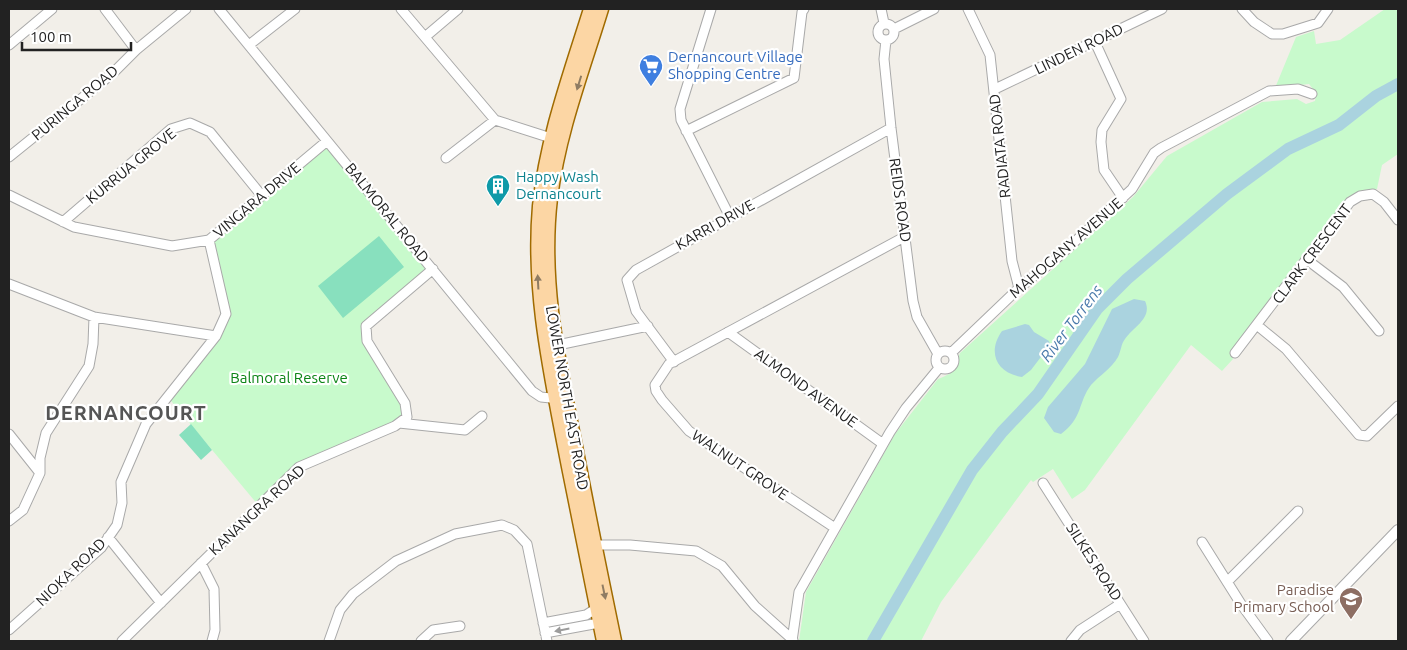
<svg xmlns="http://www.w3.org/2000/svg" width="1407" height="650" font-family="Ubuntu,sans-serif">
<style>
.park{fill:#c8facc}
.pitch{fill:#88e0be}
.water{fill:#aad3df}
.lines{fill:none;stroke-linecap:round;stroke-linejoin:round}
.river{stroke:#aad3df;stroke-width:12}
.minor-casing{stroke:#a9a9a9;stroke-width:11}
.tertiary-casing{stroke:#a9a9a9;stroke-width:12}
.primary-casing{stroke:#a06b00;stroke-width:15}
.minor{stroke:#fff;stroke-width:9}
.tertiary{stroke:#fff;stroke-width:10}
.primary{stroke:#fcd6a4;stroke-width:12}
.oneway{fill:#8f7c63}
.oneway2{fill:#9c9c9c}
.labels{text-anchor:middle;stroke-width:4.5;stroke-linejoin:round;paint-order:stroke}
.street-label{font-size:15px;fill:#222;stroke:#fff}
.shop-label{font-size:15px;fill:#366cbe;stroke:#fff;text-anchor:start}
.culture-label{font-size:15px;fill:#0d838f;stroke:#fff;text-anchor:start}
.park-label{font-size:15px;fill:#0c8416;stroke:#fff}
.education-label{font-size:15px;fill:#785e54;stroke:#fff;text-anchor:end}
.water-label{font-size:16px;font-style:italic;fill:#4a7aab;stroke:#fff}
.district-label{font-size:20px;font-weight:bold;letter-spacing:1px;fill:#555;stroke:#fff}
</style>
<rect width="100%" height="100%" fill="#f2efe9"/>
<path class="park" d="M 1385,9 L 1398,9 L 1398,154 L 1382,165 L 1377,189 C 1358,188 1349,197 1337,210 L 1231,351 L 1233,359 L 1222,371 L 1191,345 L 1085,490 L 1072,499 L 1053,469 L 1033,482 L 1031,480 L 941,602 L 921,641 L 799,641 L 806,592 L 895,434 L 938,379 C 957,372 954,369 960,353 L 1133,197 L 1167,156 L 1262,102 L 1297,99 L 1306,104 L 1315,101 L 1316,93 L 1309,84 L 1275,88 L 1296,37 L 1314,31 L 1316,44 L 1340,40 Z
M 327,141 L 433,269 L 366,326 L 367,341 L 405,403 L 407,417 L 299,467 L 259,506 L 167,396 L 226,314 L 209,240 Z"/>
<path class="pitch" d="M 379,236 L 404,267 L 343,318 L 318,286 Z
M 191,424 L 212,450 L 201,460 L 179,435 Z"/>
<path class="water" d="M 1134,299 L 1145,301 C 1153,318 1133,327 1125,339 C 1121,344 1121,351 1118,357 C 1111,369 1100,375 1091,385 C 1078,402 1083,418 1061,434 L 1054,432 L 1044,418 L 1048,407 L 1085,364 L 1112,309 Z
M 1025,324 L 1029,325 L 1034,332 L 1049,341 L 1050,345 L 1031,370 L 1022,377 C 996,373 987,352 1002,331 Z"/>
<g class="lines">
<path class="river" d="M 873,641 L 972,470 L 1002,432 L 1038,394 L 1097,309 L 1127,279 L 1227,194 L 1288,149 L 1339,125 L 1376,96 L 1398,84"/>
<g class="minor-casing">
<path id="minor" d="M 105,9 L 136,50
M 219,9 L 532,391 L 541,397 L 560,399
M 401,9 L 495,120 L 551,138
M 711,9 L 680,109 L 681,120 L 730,217
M 881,9 L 884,23
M 968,9 L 990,55 L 1012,261 L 1019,288
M 1242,9 L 1254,22 L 1272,34 L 1283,34 L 1318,23 L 1328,9
M878 32a8 8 0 1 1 16 0a8 8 0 1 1-16 0Z
M 894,29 L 934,9
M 425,37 L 458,9
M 886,40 L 884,59 L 891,128 L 913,301 L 917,317 L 938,354
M 1095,42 L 1121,99 L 1102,130 L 1101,142 L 1104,170 L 1123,198
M 9,45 L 52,9
M 249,45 L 295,9
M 995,89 L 1162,9
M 686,131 L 794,78 L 802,12 L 804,9
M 9,157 L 113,73 L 136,50 L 186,9
M 446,158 L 495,120
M 9,195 L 74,227 L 172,246 L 209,240 L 327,141
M 63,222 L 171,129 L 190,123 L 210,132 L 262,196
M 1306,259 L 1343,287 L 1379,331
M 9,284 L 94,317 L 216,336
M 1258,326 L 1286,349 L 1359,435 L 1367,436 L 1398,406
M 728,332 L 883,444
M 553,346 L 648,326
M936 360a9 9 0 1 1 18 0a9 9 0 1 1-18 0Z
M 951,353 L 1019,288 L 1057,258 L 1132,189 L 1154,153 L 1161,148 L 1269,91 L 1298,89 L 1312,94
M 1235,353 L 1350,202 L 1360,196 L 1373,194 L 1384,202 L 1398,220
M 674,362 L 636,311 L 627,280 L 636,270 L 891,128
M 399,423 L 465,430 L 482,416
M 9,434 L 40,473
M 1043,483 L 1144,641
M 9,521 L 23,510 L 40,473 L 40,458 L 46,433 L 89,366 L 93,344 L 94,317
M 835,528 L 689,431 L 662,400 L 656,391 L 655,385 L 669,364 L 906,236
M 108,537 L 161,603
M 1202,542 L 1241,604 L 1268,641
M 592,545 L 630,545 L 696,551 L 722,566 L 755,606 L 793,640
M 201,563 L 214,589 L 215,630 L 212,641
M 1227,582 L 1298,511
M 543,623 L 586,615 L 597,608
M 9,630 L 101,548 L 117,525 L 122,503 L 121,482 L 146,424 L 216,336 L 226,314 L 209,240
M 545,633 L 599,623 L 603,618
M 122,641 L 299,467 L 395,426 L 407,417 L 405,403 L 367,341 L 366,326 L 433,269
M 329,641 L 340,610 L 353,594 L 396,561 L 455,534 L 502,525 L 514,530 L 527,544 L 547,641
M 421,641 L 433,630 L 460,626
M 792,641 L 799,592 L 890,432 L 906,408 L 939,368
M 1071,641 L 1080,630 L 1120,604"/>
</g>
<g class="tertiary-casing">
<path id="tertiary" d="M 1291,641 L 1398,530"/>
</g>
<g class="primary-casing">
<path id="primary" d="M 590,9 C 570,73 546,138 539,206 C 532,286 548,363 563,441 C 576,508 590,575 603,641
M 602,9 C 583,71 559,133 551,198 C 540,291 563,377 580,467 C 591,525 603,583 615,641"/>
</g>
<use href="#minor" class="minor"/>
<use href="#tertiary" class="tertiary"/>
<use href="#primary" class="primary"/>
</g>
<defs><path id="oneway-solid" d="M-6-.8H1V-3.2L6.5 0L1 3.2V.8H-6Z" transform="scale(1.25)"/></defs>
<g class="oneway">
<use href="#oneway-solid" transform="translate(579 83) rotate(107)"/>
<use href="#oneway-solid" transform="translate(538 282) rotate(-93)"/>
<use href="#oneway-solid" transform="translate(604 592) rotate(78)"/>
</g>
<use class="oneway2" href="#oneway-solid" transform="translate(562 630) rotate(169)"/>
<defs>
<g id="supermarket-pin" transform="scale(1.25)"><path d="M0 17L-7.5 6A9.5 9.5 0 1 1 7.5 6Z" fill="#3f7fe0" stroke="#fff"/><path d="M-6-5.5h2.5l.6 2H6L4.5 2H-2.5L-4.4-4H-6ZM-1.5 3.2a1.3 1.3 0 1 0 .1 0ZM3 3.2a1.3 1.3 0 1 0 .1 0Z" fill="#fff"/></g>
<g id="building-pin" transform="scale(1.25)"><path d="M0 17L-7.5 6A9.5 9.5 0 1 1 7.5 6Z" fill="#0f9aa8" stroke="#fff"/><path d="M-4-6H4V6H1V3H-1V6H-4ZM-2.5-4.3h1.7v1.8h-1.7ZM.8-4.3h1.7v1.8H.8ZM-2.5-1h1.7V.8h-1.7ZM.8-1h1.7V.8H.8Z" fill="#fff"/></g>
<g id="school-pin" transform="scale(1.25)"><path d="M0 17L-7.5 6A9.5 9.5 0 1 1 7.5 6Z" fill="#8d6e63" stroke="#fff"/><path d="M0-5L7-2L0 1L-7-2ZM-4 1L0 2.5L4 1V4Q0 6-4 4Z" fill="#fff"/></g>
</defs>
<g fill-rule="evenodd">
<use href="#supermarket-pin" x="651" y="66"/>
<use href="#building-pin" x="498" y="186"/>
<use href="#school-pin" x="1351" y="599"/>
</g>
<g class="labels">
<g class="street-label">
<text transform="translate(1079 49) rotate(-26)" y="5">LINDEN ROAD</text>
<text transform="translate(75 103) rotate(-40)" y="5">PURINGA ROAD</text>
<text transform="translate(1000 146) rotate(-96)" y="5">RADIATA ROAD</text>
<text transform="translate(131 166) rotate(-39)" y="5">KURRUA GROVE</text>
<text transform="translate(257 200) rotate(-40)" y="5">VINGARA DRIVE</text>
<text transform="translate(900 200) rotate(82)" y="5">REIDS ROAD</text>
<text transform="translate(387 213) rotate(51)" y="5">BALMORAL ROAD</text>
<text transform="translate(715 225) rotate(-29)" y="5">KARRI DRIVE</text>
<text transform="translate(1066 248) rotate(-41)" y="5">MAHOGANY AVENUE</text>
<text transform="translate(1312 254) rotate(-53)" y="5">CLARK CRESCENT</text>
<text transform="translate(806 388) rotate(36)" y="5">ALMOND AVENUE</text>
<text transform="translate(567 398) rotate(80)" y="5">LOWER NORTH EAST ROAD</text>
<text transform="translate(740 465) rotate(34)" y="5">WALNUT GROVE</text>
<text transform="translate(257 510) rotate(-43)" y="5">KANANGRA ROAD</text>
<text transform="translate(1094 562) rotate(57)" y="5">SILKES ROAD</text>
<text transform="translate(71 572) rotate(-44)" y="5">NIOKA ROAD</text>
</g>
<g class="shop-label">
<text x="668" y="62">Dernancourt Village<tspan x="668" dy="17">Shopping Centre</tspan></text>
</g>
<g class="culture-label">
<text x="516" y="182">Happy Wash<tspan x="516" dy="17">Dernancourt</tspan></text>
</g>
<g class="park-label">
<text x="289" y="383">Balmoral Reserve</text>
</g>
<g class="education-label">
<text x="1334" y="595">Paradise<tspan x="1334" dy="17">Primary School</tspan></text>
</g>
<g class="water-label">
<text transform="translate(1071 323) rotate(-53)" y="6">River Torrens</text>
</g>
<g class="district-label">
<text x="126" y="420">DERNANCOURT</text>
</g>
</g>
<rect width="1407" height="650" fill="none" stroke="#222222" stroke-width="20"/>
<path d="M22 42v8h109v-8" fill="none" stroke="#222222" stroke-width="2.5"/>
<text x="30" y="42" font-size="15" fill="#222222" stroke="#ffffff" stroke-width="4" paint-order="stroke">100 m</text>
</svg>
